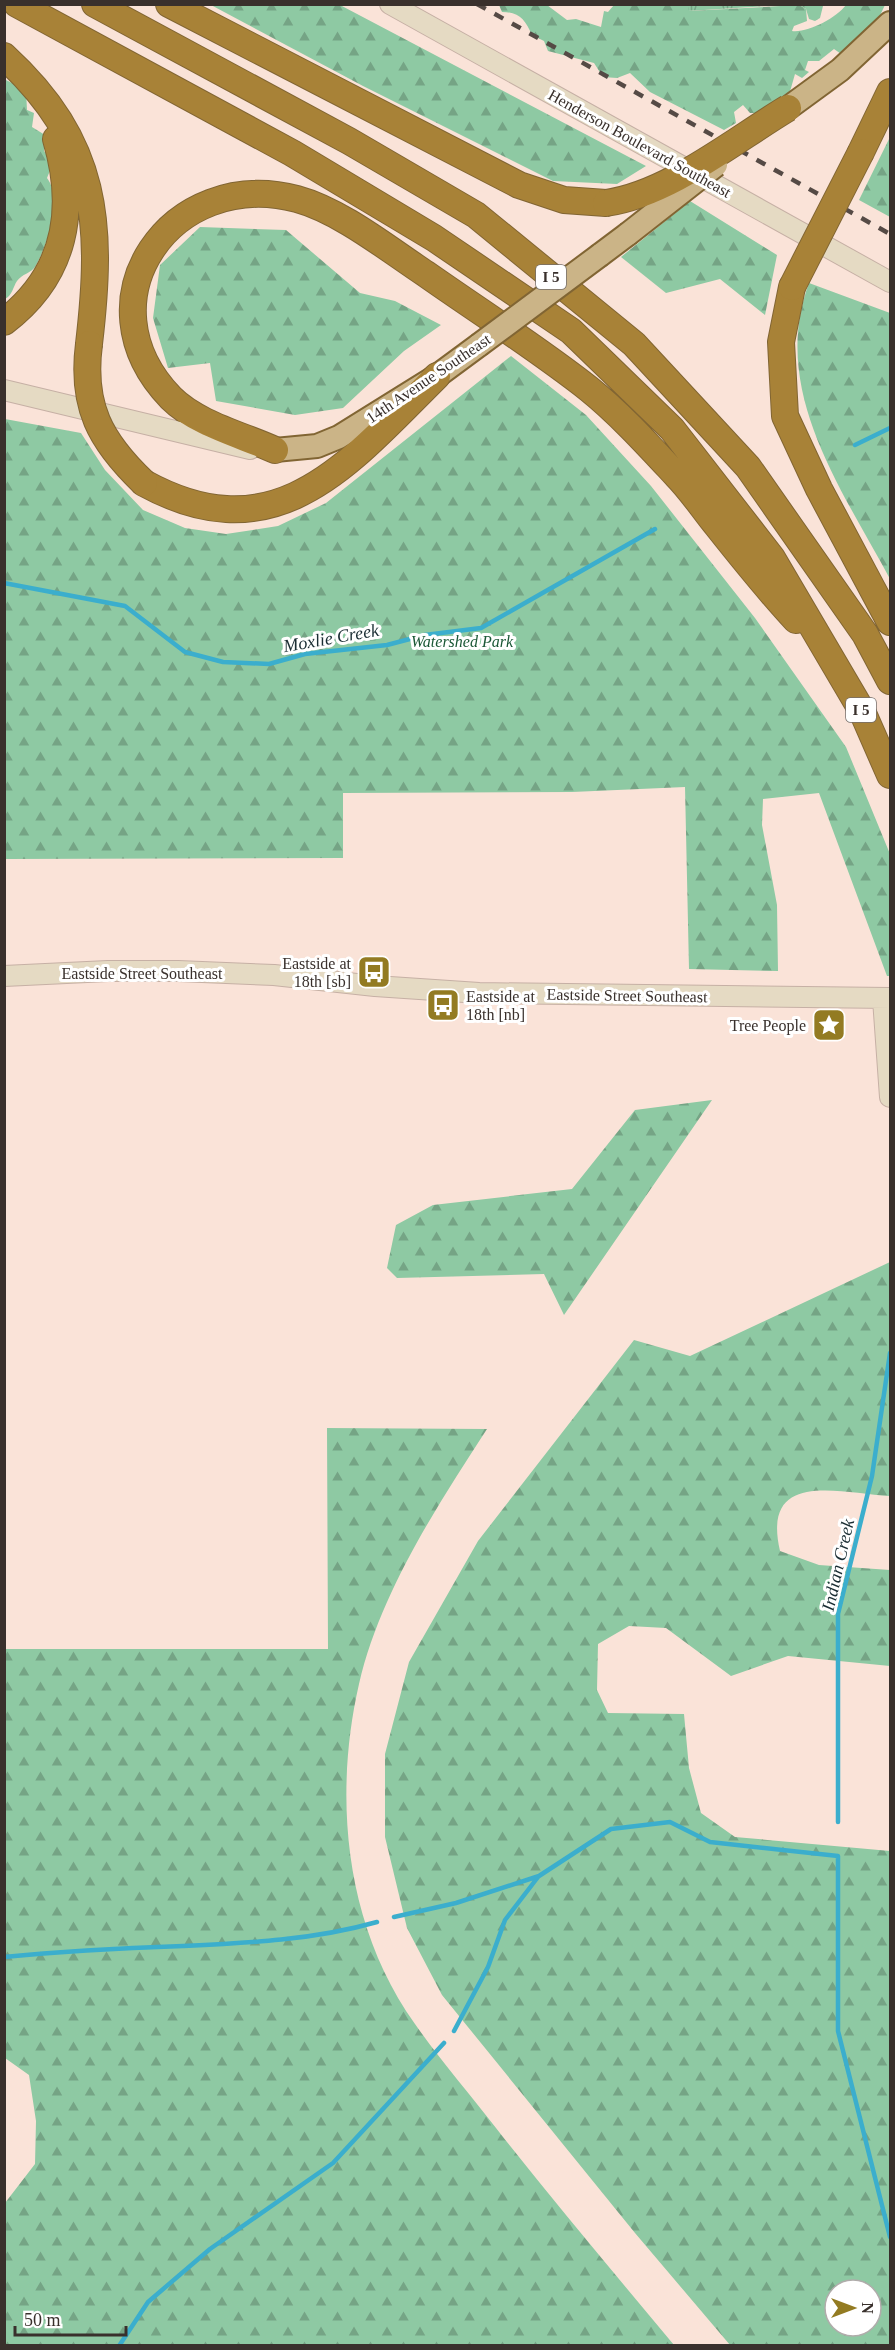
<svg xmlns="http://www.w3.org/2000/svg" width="895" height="2350" font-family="'Times New Roman',serif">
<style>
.grass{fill:url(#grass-tufts)}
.forest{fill:url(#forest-firs);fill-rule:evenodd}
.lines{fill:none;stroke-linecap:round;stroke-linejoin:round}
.stream{stroke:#3baecd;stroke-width:4.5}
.secondary-casing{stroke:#c6b0a5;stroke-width:22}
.primary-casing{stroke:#816533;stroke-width:26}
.highway-casing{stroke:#816533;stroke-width:28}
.secondary{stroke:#e5dac3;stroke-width:20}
.primary{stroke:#cbb487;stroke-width:22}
.highway{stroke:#a88237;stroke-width:26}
.rail{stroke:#554a45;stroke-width:4.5;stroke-dasharray:10 10;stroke-linecap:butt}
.primary-bridge-casing{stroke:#816533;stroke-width:26;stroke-linecap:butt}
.highway-bridge-casing{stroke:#816533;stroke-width:28;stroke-linecap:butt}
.primary-bridge{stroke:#cbb487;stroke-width:22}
.highway-bridge{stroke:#a88237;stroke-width:26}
.labels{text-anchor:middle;stroke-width:6;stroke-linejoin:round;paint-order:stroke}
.shield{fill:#fff;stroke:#746e6b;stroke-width:1.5}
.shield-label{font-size:15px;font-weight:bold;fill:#39302c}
.street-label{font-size:16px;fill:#39302c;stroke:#fff}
.park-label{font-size:16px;font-style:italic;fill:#1b5836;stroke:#fff}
.poi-label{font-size:16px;fill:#39302c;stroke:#fff;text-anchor:end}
.water-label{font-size:18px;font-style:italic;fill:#1a2d33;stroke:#fff}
</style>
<defs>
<pattern id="grass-tufts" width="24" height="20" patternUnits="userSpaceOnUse" patternTransform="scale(1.5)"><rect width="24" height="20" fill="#8ec9a3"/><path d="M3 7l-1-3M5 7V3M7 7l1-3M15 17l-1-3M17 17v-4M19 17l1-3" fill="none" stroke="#75a485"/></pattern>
<pattern id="forest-firs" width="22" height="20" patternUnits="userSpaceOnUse" patternTransform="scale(1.5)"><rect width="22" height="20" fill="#8ec9a3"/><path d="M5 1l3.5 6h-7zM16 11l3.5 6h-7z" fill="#75a485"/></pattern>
</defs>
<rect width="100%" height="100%" fill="#fae3d8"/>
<path class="grass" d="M 688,5 L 782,5 L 688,11 Z
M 799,5 L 828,5 L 823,6 L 820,18 L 815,21 L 809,19 L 806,9 Z"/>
<path class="forest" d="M 211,5 L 340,5 L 646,166 L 617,184 L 553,181 L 363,86 Z
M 499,5 L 547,5 L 567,20 L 576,19 L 601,27 L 604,11 L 608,12 L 614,5 L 688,5 L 689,11 L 799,5 L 806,9 L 807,21 L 794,26 L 792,31 C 808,33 836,18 846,5 L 885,5 L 873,30 L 844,56 L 834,49 L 819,61 L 808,61 L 805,70 L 809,72 L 802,78 L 795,74 L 789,95 L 767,113 L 750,113 L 743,105 L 734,112 L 736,123 L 724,130 L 650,92 L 630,73 L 617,78 L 603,77 L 594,63 L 548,51 L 544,41 L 532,35 C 525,20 520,12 502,12 Z
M 4,79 L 26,90 L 27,110 L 34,113 L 32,127 L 45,135 L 44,151 L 53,163 L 47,178 C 63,198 47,247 35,267 C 31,273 22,274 17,281 C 13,287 12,296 5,299 Z
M 890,137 L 890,217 L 859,200 Z
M 690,201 L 777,255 L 765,315 L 720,279 L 666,293 L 621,257 Z
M 200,227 L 286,230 L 360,293 L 395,301 L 441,325 L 404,351 L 343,408 L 295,415 L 216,401 L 210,363 L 168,368 L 153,318 L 160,265 Z
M 809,283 L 890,313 L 890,579 C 842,489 769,390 809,283 Z
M 511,356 L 586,415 L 651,486 L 755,618 L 846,747 L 890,854 L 890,976 L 887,976 L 819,793 L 763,799 L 762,825 L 777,905 L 778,971 L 689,969 L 685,787 L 572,792 L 343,793 L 343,858 L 5,859 L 5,419 L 81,433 L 105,470 L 143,510 L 185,528 L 226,534 L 278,526 L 326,503 Z
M 712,1100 L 564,1315 L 544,1274 L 397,1278 L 387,1268 L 396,1225 L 433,1205 L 572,1189 L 635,1110 Z
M 890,1262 L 890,1496 C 839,1493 761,1469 780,1551 L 819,1565 L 890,1570 L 890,1666 L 788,1656 L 731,1676 L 666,1628 L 629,1626 L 598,1644 L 597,1690 L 608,1713 L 684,1714 L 689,1768 L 701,1813 L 735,1837 L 890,1851 L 890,2345 L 730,2345 L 635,2233 L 442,1995 L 407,1928 L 385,1837 L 385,1754 L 409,1662 L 478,1541 L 634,1340 L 690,1356 ZM 835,2290 L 871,2290 L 871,2326 L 835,2326 Z
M 327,1428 L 487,1429 C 437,1506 380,1593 359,1684 C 333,1798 345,1926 415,2024 C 440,2060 469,2093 496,2128 C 554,2202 614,2273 674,2345 L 5,2345 L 5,2203 L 35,2164 L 36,2121 L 29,2075 L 5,2058 L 5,1649 L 328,1649 Z"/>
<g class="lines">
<path class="stream" d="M 855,445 L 890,428
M 4,583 L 125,606 L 185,652 L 223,662 L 269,664 L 305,654 L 387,645 L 425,635 L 481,628 L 655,529
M 838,1822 L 838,1614 L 872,1476 L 890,1353
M 394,1917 L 456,1903 L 539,1876 L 611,1829 L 670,1822 L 710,1842 L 838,1856 L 838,2031 L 890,2237
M 4,1957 C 64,1951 123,1948 183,1946 C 248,1943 314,1940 377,1922
M 454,2031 L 488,1967 L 505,1920 L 538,1877
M 119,2346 L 148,2302 L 210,2249 L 333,2163 L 444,2043"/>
<g class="secondary-casing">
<path id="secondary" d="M 390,4 L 890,282
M 4,390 L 250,449
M 4,976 L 108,971 L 178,971 L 274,975 L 375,986 L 479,993 L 890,998
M 883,999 L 890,1097"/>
</g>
<g class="primary-casing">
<path id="primary" d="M 788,108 L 840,70 L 890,23
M 600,255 L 628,234
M 275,450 L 317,446 L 339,437 L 437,376 L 479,345"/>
</g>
<g class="highway-casing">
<path id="highway" d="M 17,4 L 292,153 L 434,238 L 571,331 L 672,429 L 772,558 L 862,711 L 890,775
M 95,4 L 349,141 L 476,215 L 634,344 L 748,467 L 865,634 L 890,681
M 169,4 L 519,185 L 564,200 L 606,203
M 4,56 C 99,143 103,224 89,344
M 861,152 L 890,92
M 792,287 L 781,342 L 785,416 L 819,489 L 890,622
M 4,322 C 66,275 77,210 56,139
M 275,450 C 242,435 197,424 171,398 C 77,301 171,166 297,199 C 341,211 388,249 426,274 C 480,312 537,348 589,389 C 620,414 649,446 676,475 C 690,489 702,507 714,522 C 741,556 767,589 796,620
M 144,483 C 277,556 349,463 437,376"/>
</g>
<use href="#secondary" class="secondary"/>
<use href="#primary" class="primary"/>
<use href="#highway" class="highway"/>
<path class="rail" d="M 477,4 L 890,234"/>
<g class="primary-bridge-casing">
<path id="primary-bridge" d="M 628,234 L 716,165
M 479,345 L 600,255"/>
</g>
<g class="highway-bridge-casing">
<path id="highway-bridge" d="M 606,203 C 669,194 733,141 788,108
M 792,287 L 861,152
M 89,344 C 81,406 100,441 144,483"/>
</g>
<use href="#primary-bridge" class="primary-bridge"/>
<use href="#highway-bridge" class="highway-bridge"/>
</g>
<defs>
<g id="bus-square" transform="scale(1.725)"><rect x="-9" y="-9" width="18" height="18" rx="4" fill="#937b22" stroke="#fff"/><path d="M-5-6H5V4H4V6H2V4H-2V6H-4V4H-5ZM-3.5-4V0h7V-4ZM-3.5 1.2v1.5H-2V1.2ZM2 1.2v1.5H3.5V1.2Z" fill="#fff"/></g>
<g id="sight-square" transform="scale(1.725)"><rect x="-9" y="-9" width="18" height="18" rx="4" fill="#937b22" stroke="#fff"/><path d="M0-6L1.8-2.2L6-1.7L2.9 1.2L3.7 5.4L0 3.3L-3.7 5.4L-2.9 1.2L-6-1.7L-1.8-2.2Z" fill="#fff"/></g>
</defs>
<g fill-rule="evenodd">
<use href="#bus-square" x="374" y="972"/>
<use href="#bus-square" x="443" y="1005"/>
<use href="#sight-square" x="829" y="1025"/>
</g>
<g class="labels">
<g class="shield">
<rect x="536" y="265" width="30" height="24" rx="4.5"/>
<rect x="846" y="698" width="30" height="24" rx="4.5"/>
</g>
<g class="shield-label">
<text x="551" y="282">I 5</text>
<text x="861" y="715">I 5</text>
</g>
<g class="street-label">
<text transform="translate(640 143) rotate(29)" y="6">Henderson Boulevard Southeast</text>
<text transform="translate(428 378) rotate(-34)" y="6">14th Avenue Southeast</text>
<text x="142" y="979">Eastside Street Southeast</text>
<text transform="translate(627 995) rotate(1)" y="6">Eastside Street Southeast</text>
</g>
<g class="park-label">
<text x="462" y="647">Watershed Park</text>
</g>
<g class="poi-label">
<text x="351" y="969">Eastside at<tspan x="351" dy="18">18th [sb]</tspan></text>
<text x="466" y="1002" text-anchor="start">Eastside at<tspan x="466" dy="18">18th [nb]</tspan></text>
<text x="806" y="1031">Tree People</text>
</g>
<g class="water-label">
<text transform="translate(331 638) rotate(-10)" y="6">Moxlie Creek</text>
<text transform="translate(838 1565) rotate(-77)" y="6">Indian Creek</text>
</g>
</g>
<rect width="895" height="2350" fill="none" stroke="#39302c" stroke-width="12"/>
<g transform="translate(853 2308) rotate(90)"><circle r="28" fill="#ffffff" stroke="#b0acab" stroke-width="1.5"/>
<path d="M0-4.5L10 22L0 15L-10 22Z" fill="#937b22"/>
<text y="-9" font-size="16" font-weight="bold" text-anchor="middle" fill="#39302c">N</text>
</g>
<path d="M15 2326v9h111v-9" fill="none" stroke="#39302c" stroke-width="3"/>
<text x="24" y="2326" font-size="18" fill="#39302c" stroke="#ffffff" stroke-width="4.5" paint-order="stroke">50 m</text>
</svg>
